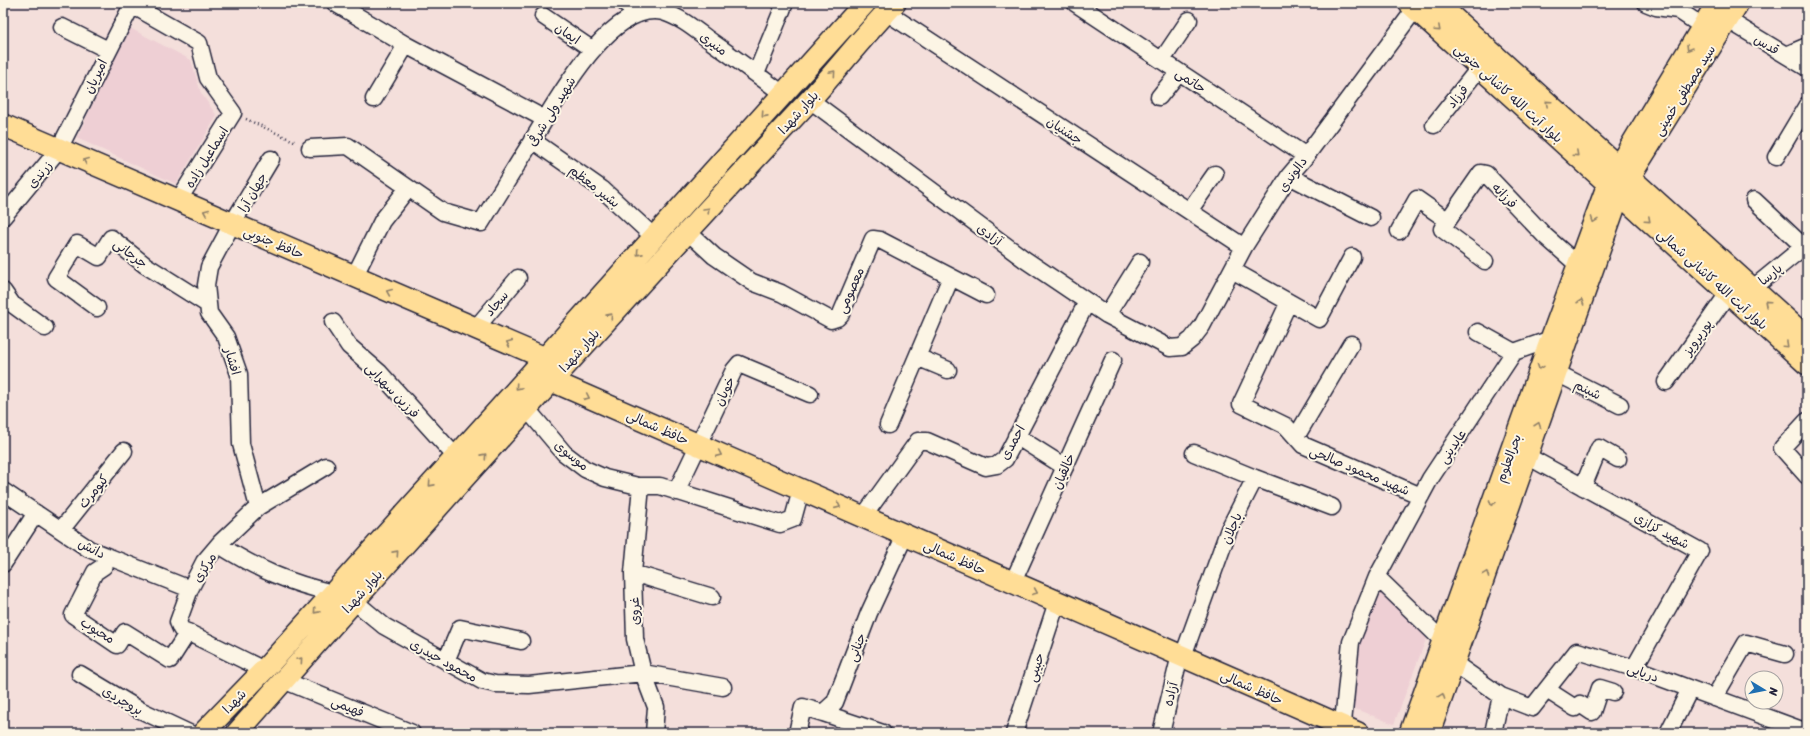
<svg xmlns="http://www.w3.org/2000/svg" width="1810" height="736" font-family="Sriracha,'Playpen Sans Arabic',sans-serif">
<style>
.built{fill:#eecfd4}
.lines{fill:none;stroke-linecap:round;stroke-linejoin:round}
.minor-casing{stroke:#22223b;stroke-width:19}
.major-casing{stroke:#22223b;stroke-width:24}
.path{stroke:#22223b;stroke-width:2.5;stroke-dasharray:1 3;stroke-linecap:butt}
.minor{stroke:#fcf5e5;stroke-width:16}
.major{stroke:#ffdd96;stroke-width:21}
.oneway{stroke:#908068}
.labels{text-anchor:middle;stroke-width:4;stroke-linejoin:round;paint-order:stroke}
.street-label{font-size:13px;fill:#22223b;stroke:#fcf5e5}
</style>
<rect width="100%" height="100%" fill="#f4dfdb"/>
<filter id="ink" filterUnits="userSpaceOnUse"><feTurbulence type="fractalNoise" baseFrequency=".025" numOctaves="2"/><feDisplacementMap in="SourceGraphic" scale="8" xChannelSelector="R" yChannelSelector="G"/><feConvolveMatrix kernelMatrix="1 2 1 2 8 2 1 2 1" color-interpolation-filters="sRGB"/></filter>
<g filter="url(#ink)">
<path class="built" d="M 128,27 L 191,60 L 201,93 L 217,116 L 176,184 L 77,138 Z
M 1382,587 L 1428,634 L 1394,724 L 1345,705 L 1355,642 Z"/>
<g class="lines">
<g class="minor-casing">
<path id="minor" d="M 335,3 L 406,45 L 545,119
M 625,3 L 638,14
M 1075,3 L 1306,156
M 1646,3 L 1656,7 L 1678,10 L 1702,26
M 132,5 L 199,43 L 208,78 L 233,113 L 178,201
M 886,12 L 1244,247
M 543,16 L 593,50
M 1728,20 L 1807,68
M 62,27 L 108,50
M 1786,55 L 1807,46
M 1162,60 L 1189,20
M 756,74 L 785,3
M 1159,97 L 1179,72
M 374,99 L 406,45
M 810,100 L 1024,259 L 1107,315 L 1170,348 L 1182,347 L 1192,339 L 1202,326 L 1244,247 L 1289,176 L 1306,156 L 1415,9
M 1434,125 L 1480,67
M 532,140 L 602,189 L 654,237
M 310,148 L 348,146 L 443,212 L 481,223 C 499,194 517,165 535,136 C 557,100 611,0 663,12 C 681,17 697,31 712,42 C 736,59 759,76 783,94
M 1776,157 L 1807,105
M 1289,176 L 1371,218
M 1754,200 L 1804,247
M 1189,211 L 1215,174
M 3,217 L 59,149 L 133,3
M 687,231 L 714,256 L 752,282 L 781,293 L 831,320 L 837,318 L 841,314 L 873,239 L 880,240 L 986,295
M 1399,231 L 1417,199 L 1447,220
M 1485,261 L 1442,229 L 1481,173 L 1486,174 L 1545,236 L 1578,265
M 1232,270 L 1319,319 L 1352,257
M 354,277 L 382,221 L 408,188
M 1752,289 L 1807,244
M 3,291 L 12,304 L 45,328
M 1289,302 L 1241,404 L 1286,426 L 1303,445 L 1421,496
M 97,308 L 56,278 L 77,244 L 99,257 L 111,238 L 145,265 L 207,304
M 1107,315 L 1140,262
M 333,322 L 349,346 L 380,373 L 456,457
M 475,329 L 518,278
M 1478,332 L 1514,352
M 917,357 L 948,370
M 1557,373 L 1620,405
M 1666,382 L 1729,292
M 527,409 L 564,453 L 585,469 L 605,478 L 638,486 L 660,486 L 780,524 L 793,519 L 801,490
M 1807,421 L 1782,448 L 1807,476
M 888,425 L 951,277
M 1016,436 L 1065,467
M 1296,437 L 1351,344
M 1194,453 L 1255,478 L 1332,507
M 1527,456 L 1700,551 L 1634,668
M 641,486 L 633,573 L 635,639 L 643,673 L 656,707 L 654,733
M 1583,487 L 1599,448 L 1618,459
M 3,491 L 89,549 L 190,589
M 676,492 L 734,370 L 739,364 L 810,394
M 258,507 L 241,444 L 239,374 L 226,337 L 209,313 L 206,285 L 209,267 L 232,224 L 271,159
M 863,517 L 918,441 L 927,441 L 986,467 L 997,465 L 1005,459 L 1087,302
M 61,530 L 124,451
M 219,545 C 257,569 289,583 333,593
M 109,557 L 104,566 L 95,572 L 73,615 L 117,645 L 125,632 L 170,660 L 188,632
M 3,564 L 36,513
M 633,573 L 712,597
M 1377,577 L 1443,641
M 1013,582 L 1113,360
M 353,600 L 384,626 L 482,681 L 495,684 L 529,685 L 643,673 L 723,687
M 1183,656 L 1229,529 L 1255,478
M 446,661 L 460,628 L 521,641
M 1454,663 L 1501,696 L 1532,708 L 1577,651 L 1634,668 L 1807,732
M 264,670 L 181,629 L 178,622 L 190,589 L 204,562 L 221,542 L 258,507 L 326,466
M 80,674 L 140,710 L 189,733
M 283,680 L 412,733
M 1547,690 L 1575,708 L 1580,704 L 1592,712 L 1600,688 L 1613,692
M 1714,698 L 1746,643 L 1785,654
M 823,713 L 883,733
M 797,733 L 803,707 L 823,713 L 835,702 L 869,613 L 905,535
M 1014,733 L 1057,602
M 1161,733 L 1180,655
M 1342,733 L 1351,642 L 1377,577 L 1430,479 L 1514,352 L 1551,339
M 1493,733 L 1501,696
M 1668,733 L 1690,689"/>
</g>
<g class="major-casing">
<path id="major" d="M 1409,3 L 1807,364
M 1437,3 L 1807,338
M 3,125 L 545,358
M 552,381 L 1358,733
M 203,733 L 264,670 L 865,3
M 237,733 C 424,521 614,310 807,103 C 837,70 864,35 895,3
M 1410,733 L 1551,339 L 1608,184 L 1717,3
M 1429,733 L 1619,194 L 1738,3"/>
</g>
<path class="path" d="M 246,119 L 296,142"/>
<use href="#minor" class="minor"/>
<use href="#major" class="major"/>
</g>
<defs><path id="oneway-chevron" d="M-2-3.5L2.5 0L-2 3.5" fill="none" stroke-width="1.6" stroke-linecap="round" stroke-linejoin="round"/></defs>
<g class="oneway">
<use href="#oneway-chevron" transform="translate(1438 29) rotate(42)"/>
<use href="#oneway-chevron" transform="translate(1689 48) rotate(121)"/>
<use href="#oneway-chevron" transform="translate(833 73) rotate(-49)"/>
<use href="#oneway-chevron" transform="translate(1548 103) rotate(-138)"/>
<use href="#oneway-chevron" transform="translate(764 115) rotate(132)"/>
<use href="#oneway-chevron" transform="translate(1576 154) rotate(42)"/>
<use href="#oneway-chevron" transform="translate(86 161) rotate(-157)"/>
<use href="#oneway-chevron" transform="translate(707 210) rotate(-47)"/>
<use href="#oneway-chevron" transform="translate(206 212) rotate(-157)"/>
<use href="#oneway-chevron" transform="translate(1594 220) rotate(110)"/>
<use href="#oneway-chevron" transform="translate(1648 220) rotate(42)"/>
<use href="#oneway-chevron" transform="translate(639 253) rotate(132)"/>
<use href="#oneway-chevron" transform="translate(389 292) rotate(-157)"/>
<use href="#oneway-chevron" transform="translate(1581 302) rotate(-71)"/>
<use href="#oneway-chevron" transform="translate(1767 303) rotate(-138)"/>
<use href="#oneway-chevron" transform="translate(610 316) rotate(-48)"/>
<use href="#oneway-chevron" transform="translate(509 343) rotate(-157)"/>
<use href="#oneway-chevron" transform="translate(1786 345) rotate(43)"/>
<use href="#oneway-chevron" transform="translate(1540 367) rotate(110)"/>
<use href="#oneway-chevron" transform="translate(518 387) rotate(132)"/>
<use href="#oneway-chevron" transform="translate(587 397) rotate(24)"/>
<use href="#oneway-chevron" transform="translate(1538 425) rotate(-71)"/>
<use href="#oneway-chevron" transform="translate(719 454) rotate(24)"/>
<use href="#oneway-chevron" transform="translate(484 456) rotate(-48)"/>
<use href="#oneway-chevron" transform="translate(431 484) rotate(132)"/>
<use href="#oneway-chevron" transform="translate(1492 503) rotate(110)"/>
<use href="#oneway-chevron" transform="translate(838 506) rotate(24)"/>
<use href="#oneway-chevron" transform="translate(396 553) rotate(-48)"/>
<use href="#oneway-chevron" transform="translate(1486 574) rotate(-70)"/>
<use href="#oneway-chevron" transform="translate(1035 592) rotate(23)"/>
<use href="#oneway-chevron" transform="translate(316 611) rotate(132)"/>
<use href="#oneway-chevron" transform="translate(300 660) rotate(-49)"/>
<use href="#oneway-chevron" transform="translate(1442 696) rotate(-70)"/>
</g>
</g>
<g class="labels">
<g class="street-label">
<text transform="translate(568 33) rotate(34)" y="5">ایمان</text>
<text transform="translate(714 43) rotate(36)" y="5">منیری</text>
<text transform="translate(1767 44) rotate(31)" y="5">قدس</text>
<text transform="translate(95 76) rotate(-64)" y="5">امیریان</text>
<text transform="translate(1191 80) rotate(34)" y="5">حاتمی</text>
<text transform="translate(1684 90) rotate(-58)" y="5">سید مصطفی خمینی</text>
<text transform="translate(1509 93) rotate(42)" y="5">بلوار آیت الله کاشانی جنوبی</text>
<text transform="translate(1457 96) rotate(-51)" y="5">فرزاد</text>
<text transform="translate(551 111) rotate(-58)" y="5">شهید ولی شرفی</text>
<text transform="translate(798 112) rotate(-48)" y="5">بلوار شهدا</text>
<text transform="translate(1065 130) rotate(33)" y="5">جشنیان</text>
<text transform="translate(206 157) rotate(-58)" y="5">اسماعیل زاده</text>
<text transform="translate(39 174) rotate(-50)" y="5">زرندی</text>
<text transform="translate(1292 174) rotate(-54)" y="5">دالوندی</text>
<text transform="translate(595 186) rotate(38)" y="5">بشیر معظم</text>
<text transform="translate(252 192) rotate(-59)" y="5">جهان آرا</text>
<text transform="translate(1505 195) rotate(46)" y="5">فرزانه</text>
<text transform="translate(990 234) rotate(37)" y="5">آزادی</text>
<text transform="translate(274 242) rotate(23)" y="5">حافظ جنوبی</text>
<text transform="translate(131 253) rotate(37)" y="5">جرجانی</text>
<text transform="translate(1770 274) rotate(-39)" y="5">پارسا</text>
<text transform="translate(1713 279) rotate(42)" y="5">بلوار آیت الله کاشانی شمالی</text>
<text transform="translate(850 290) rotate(-66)" y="5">معصومی</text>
<text transform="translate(496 303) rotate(-50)" y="5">سجاد</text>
<text transform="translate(1697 337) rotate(-55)" y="5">پورپرویز</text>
<text transform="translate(579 350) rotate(-48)" y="5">بلوار شهدا</text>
<text transform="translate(233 361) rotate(74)" y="5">افشار</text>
<text transform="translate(1588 389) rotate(27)" y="5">شبنم</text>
<text transform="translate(393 390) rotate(46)" y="5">فرزین سهرابی</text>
<text transform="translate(724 391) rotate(-64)" y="5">خوبان</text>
<text transform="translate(658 427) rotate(24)" y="5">حافظ شمالی</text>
<text transform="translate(1012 442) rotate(-61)" y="5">احمدی</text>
<text transform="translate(1452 446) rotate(-56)" y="5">عابدینی</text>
<text transform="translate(572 455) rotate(39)" y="5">موسوی</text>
<text transform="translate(1508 458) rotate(-70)" y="5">بحرالعلوم</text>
<text transform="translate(1360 470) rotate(23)" y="5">شهید محمود صالحی</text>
<text transform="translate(1063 471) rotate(-66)" y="5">خالقیان</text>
<text transform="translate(93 491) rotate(-51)" y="5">کیومرث</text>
<text transform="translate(1231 528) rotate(-66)" y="5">باجلان</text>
<text transform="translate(1662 530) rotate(29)" y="5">شهید کزازی</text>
<text transform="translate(92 548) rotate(27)" y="5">دانش</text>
<text transform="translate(955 557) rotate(24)" y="5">حافظ شمالی</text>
<text transform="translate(204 567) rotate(-57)" y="5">مرکزی</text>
<text transform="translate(362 591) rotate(-48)" y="5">بلوار شهدا</text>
<text transform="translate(634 611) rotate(-91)" y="5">غروی</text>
<text transform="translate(98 630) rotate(32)" y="5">محبوب</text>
<text transform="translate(856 647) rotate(-69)" y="5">جنانی</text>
<text transform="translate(444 660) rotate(29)" y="5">محمود حیدری</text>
<text transform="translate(1035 667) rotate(-72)" y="5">حبیبی</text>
<text transform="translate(1643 672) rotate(19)" y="5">دریایی</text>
<text transform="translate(1252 687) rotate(24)" y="5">حافظ شمالی</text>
<text transform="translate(1170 694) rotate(-76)" y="5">آزاده</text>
<text transform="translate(123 700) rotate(30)" y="5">بروجردی</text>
<text transform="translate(234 701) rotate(-46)" y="5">شهدا</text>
<text transform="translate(348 706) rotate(22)" y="5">فهیمی</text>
</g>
</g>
<rect width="1810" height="736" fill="none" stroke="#fcf5e5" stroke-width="16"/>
<rect x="8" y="8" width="1794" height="720" fill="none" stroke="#22223b" stroke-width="1.5" filter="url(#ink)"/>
<g transform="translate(1764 690) rotate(100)"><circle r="19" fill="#fcf5e5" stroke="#a5a1a1"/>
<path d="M0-3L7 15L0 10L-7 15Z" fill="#1f6fb2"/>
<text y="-6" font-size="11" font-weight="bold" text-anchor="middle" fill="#22223b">N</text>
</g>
</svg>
